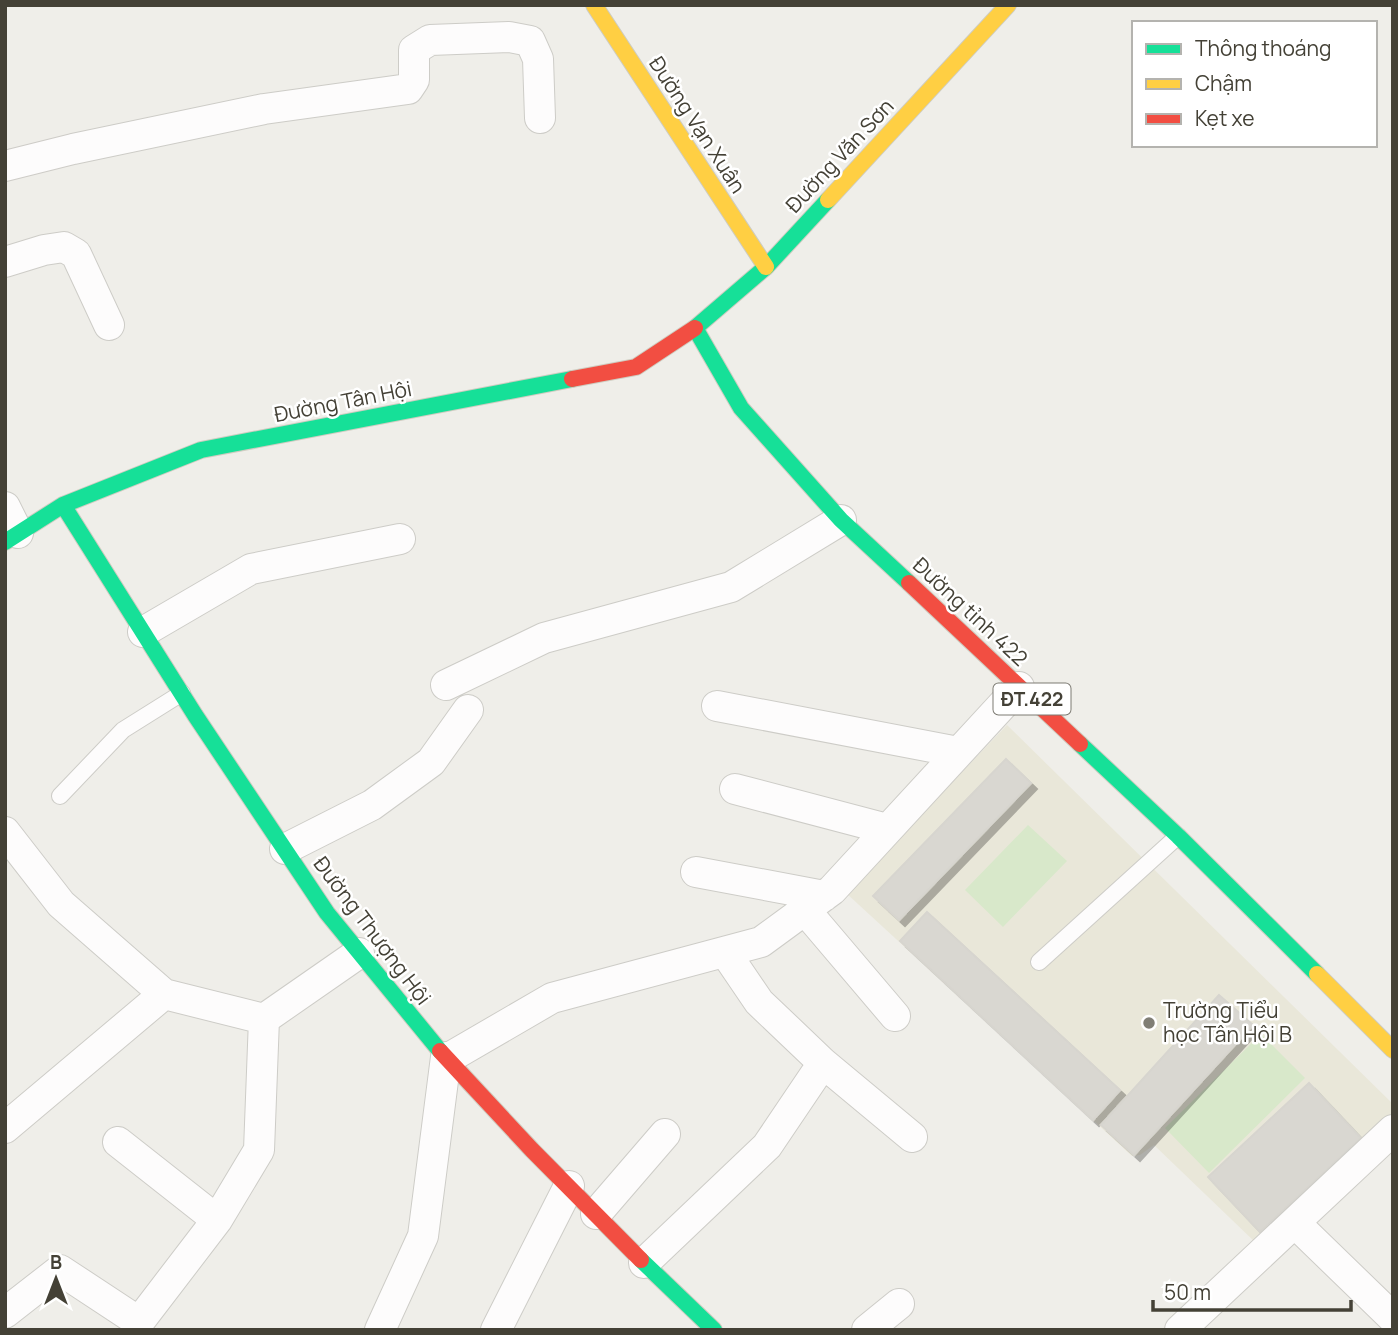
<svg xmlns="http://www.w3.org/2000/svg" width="1398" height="1335" font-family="Manrope,sans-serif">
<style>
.education{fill:#e9e7d9}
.green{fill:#d8e8ca}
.building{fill:#d9d7d1;stroke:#d7d5cf;stroke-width:2;filter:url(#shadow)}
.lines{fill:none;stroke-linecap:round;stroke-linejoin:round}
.lane-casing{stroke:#cdccc7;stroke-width:18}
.street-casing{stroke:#cdccc7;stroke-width:32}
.fast-casing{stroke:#ceccc0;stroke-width:18}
.slow-casing{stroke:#ceccc0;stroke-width:18}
.jam-casing{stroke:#ceccc0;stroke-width:18}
.lane{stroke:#fdfcfc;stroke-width:16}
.street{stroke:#fdfcfc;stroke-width:30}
.fast{stroke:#16e098;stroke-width:16}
.slow{stroke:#ffcf43;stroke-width:16}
.jam{stroke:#f24e42;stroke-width:16}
.poi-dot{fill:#807e75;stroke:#fff;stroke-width:2.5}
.labels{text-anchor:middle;stroke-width:5;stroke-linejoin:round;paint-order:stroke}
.shield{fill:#fff;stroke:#7c7a72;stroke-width:2}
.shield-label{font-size:19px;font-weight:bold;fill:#444136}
.street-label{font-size:21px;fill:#444136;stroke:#fff}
.poi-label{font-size:21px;fill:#444136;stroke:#fff;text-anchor:start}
</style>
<defs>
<filter id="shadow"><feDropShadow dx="6" dy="6" stdDeviation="0" flood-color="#0004"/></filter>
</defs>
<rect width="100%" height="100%" fill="#efeee9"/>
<path class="education" d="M 1007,725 L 1393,1104 L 1393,1115 L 1256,1243 L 1154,1145 L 1140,1155 L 1132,1156 L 846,893 Z"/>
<path class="green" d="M 1028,825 L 1067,861 L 1003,927 L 965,890 Z
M 1261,1034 L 1305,1078 L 1209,1173 L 1165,1128 Z"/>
<path class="building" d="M 1006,759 L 1031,783 L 899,920 L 873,896 Z
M 927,912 L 1120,1090 L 1093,1120 L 900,941 Z
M 1219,995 L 1253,1025 L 1134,1155 L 1101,1125 Z
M 1309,1083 L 1361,1138 L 1260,1232 L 1208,1177 Z"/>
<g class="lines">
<g class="lane-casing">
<path id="lane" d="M 60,796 L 123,730 L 182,693
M 1039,962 L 1178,836"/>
</g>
<g class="street-casing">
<path id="street" d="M 5,166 L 73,149 L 264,109 L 408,89 L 414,80 L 414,50 L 430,40 L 509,37 L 530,41 L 538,59 L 540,118
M 5,262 L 44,250 L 64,247 L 76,254 L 109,325
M 5,507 L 18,533
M 143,632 L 251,569 L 400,539
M 446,685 L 544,638 L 731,587 L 841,520
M 717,706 L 958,752
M 735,789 L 887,829
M 5,832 L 61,904 L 164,994 L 264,1019 L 259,1150 L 217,1220 L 139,1322 L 137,1330
M 285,849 L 372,805 L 431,762 L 468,710
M 696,872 L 824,896
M 805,910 L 895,1016
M 725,952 L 759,1002 L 823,1063 L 912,1137
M 264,1019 L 359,953
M 447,1059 L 552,998 L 761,942 L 832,890 L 1019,687
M 5,1128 L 164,994
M 118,1142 L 217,1220
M 596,1214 L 665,1134
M 1295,1223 L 1393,1318
M 644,1263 L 767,1146 L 823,1063
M 5,1313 L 60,1270 L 139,1322
M 380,1330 L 423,1236 L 446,1057
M 496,1330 L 569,1186
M 867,1330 L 899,1304
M 1180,1330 L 1393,1130"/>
</g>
<g class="fast-casing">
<path id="fast" d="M 828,200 L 766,267 L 695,328 L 741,408 L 841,520 L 909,583
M 63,505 L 195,715 L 327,913 L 440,1051
M 5,542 L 63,505 L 201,450 L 572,379
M 1080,744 L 1178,836 L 1317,974
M 641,1260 L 714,1330"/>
</g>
<g class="slow-casing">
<path id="slow" d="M 594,5 L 766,267
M 828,200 L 1008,5
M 1317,974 L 1393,1050"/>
</g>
<g class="jam-casing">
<path id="jam" d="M 572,379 L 636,367 L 695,328
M 909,583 L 1080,744
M 440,1051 L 532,1150 L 641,1260"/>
</g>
<use href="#lane" class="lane"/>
<use href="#street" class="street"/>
<use href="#fast" class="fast"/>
<use href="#slow" class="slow"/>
<use href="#jam" class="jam"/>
</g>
<circle class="poi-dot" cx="1149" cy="1023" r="7"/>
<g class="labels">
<rect class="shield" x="993.5" y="683.5" width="77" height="31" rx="5"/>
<g class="shield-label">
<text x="1032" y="706">ĐT.422</text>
</g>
<g class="street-label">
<text transform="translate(697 125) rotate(57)" y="7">Đường Vạn Xuân</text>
<text transform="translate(840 156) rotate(-47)" y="7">Đường Văn Sơn</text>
<text transform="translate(343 402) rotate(-11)" y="7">Đường Tân Hội</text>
<text transform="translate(970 612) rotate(43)" y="7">Đường tỉnh 422</text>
<text transform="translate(372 931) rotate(53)" y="7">Đường Thượng Hội</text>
</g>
<g class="poi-label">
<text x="1163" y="1018">Trường Tiểu<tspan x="1163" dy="24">học Tân Hội B</tspan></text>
</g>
</g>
<rect width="1398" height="1335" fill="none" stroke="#444136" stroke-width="14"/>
<rect x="1132" y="21" width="245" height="126" fill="#ffffff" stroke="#b4b3af" stroke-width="2"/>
<rect x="1146" y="44" width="35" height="10" fill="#16e098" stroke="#b4b3af" stroke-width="2"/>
<text x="1195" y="56" font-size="21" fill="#444136">Thông thoáng</text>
<rect x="1146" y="79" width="35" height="10" fill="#ffcf43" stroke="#b4b3af" stroke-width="2"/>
<text x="1195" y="91" font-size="21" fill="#444136">Chậm</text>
<rect x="1146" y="114" width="35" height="10" fill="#f24e42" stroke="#b4b3af" stroke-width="2"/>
<text x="1195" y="126" font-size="21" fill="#444136">Kẹt xe</text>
<g transform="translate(56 1279)" stroke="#ffffff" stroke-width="5" paint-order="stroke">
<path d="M0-5L12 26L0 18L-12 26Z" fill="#444136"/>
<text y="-10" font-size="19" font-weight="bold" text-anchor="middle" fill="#444136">B</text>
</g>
<path d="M1153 1300v10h198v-10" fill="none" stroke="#444136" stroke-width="3.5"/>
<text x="1164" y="1300" font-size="21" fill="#444136" stroke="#ffffff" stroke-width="5" paint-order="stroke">50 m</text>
</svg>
